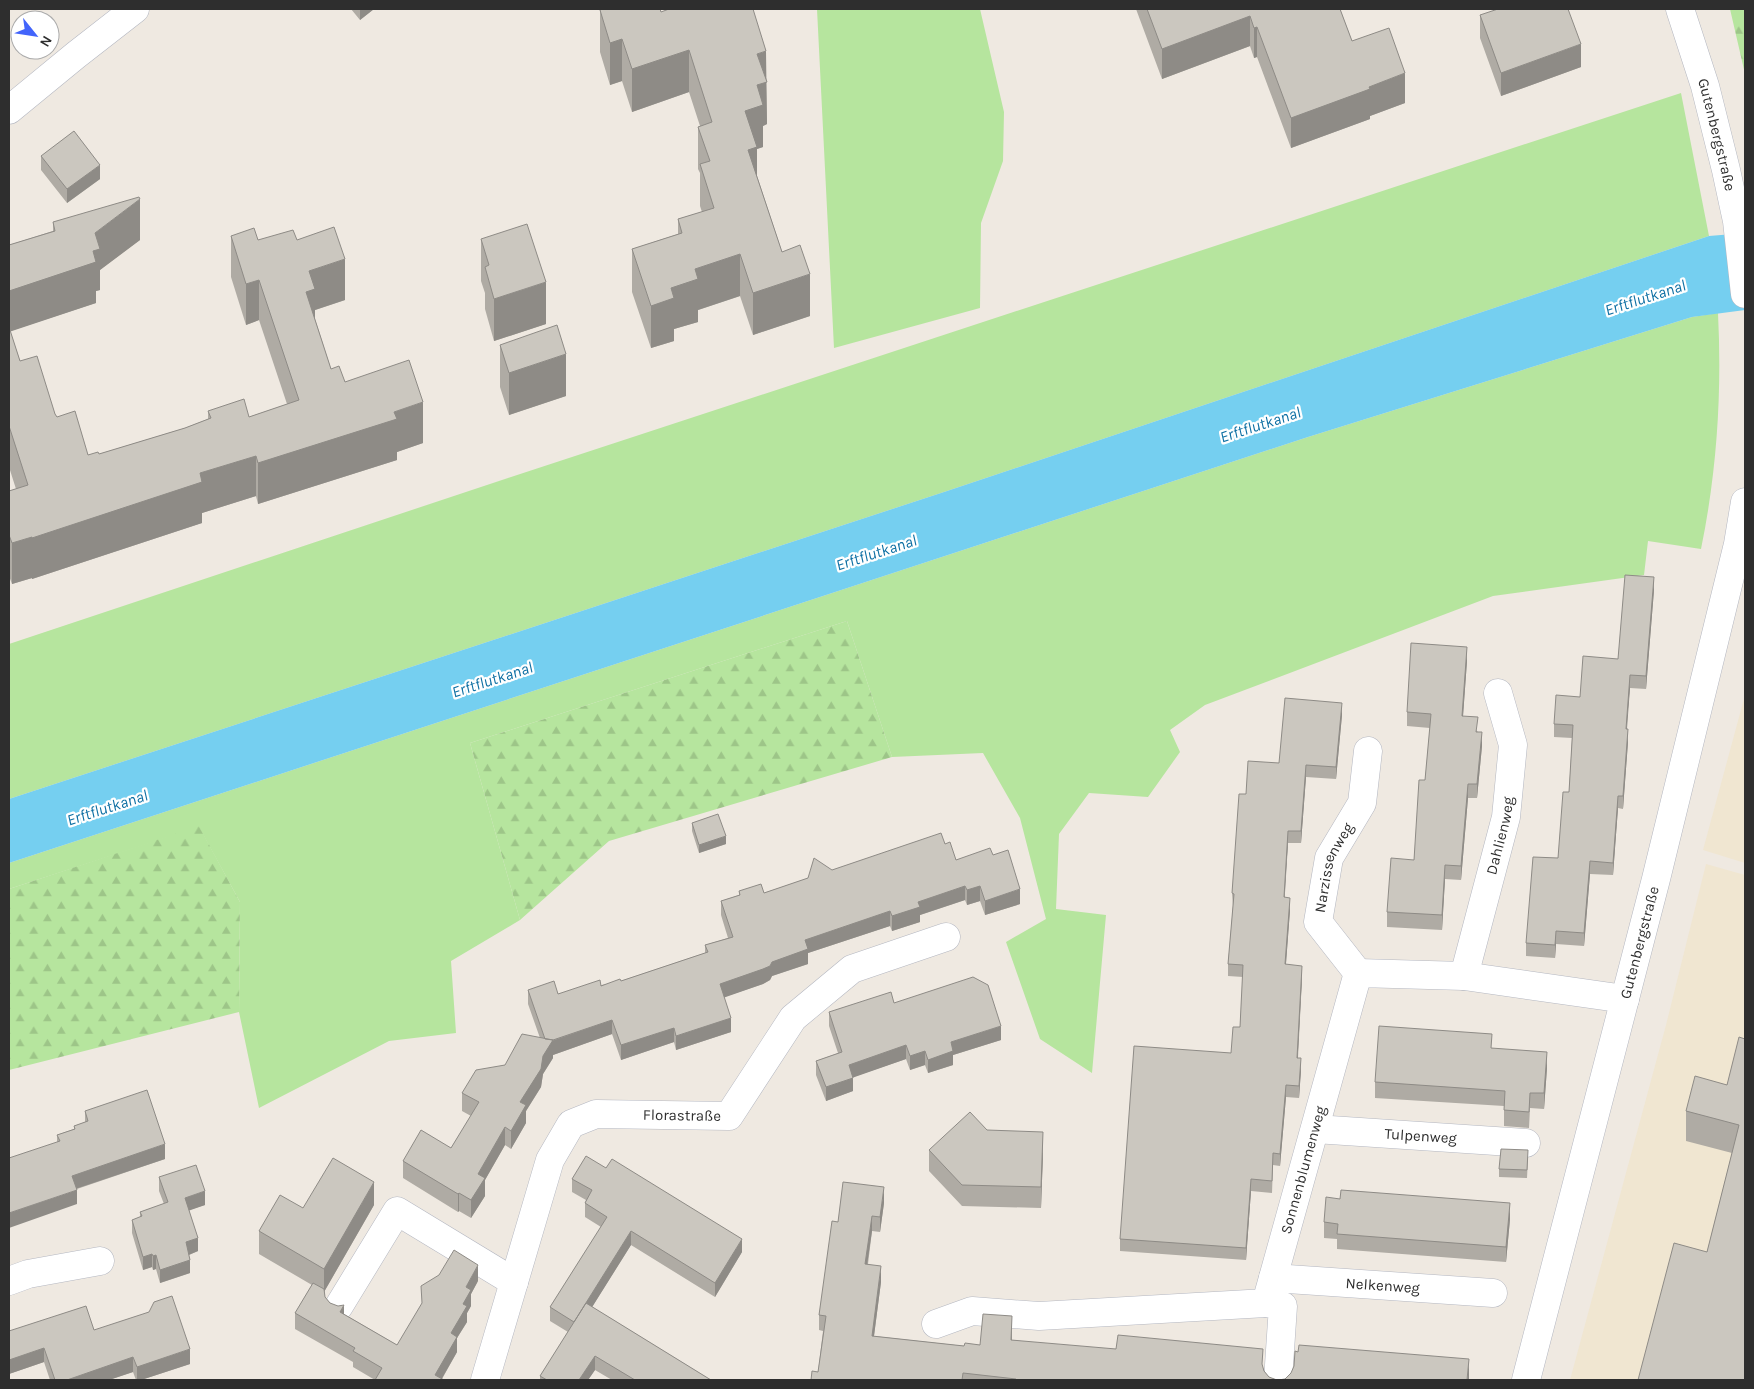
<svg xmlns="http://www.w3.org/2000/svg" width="1754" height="1389" font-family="Karla,sans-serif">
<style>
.education{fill:#f0e6d1}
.grass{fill:#b6e59e}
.forest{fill:url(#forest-firs)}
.water{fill:#75cff0}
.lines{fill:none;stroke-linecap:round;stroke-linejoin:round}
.minor-casing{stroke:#b4b7c1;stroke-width:29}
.minor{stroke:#fff;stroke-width:28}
.wall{fill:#afaba4}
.shaded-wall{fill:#8e8b86}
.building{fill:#cbc7bf;stroke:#8e8b86}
.labels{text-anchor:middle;stroke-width:4.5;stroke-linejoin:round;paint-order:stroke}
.street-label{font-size:15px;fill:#2e2e2e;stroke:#fff}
.water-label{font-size:16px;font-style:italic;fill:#0d6fa3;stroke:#fff}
</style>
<defs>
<pattern id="forest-firs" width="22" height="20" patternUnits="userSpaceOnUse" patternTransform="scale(1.25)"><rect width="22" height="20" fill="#b6e59e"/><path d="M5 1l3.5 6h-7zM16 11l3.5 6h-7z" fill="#9dc588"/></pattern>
</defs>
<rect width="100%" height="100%" fill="#efe9e1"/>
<path class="education" d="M 1745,695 L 1745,863 L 1703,850 Z
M 1706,864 L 1745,875 L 1745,1380 L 1570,1380 L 1666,1025 Z"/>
<path class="grass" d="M 817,9 L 980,9 L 1004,112 L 1003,161 L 981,223 L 980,308 L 834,348 Z
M 1681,93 L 1709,236 L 944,492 L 9,799 L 9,644 L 508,478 Z
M 1718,313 C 1722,393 1717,471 1701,549 L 1648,541 L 1644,575 L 1493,596 L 1205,705 L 1170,730 L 1180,752 L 1148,797 L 1089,793 L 1059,834 L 1056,909 L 1106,915 L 1092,1073 L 1040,1039 L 1006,942 L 1046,919 L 1020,818 L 983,753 L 892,757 L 847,621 L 470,743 L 520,920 L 451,961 L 456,1033 L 389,1041 L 259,1108 L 239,1012 L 240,902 L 199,827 L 9,889 L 9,863 L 1308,437 L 1692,317 Z"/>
<path class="forest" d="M 1730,9 L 1745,9 L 1745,74 Z
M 847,621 L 892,757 L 609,841 L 520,920 L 470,743 Z
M 199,826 L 240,902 L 239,1012 L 9,1070 L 9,889 Z"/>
<path class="water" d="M 1745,233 L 1745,310 L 1692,317 L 1308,437 L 9,863 L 9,799 L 944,492 L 1709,236 Z"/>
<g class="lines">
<g class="minor-casing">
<g id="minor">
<path id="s1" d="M 1680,9 L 1705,86 L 1726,170 L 1737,221 L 1745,294"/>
<path d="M 9,110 L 76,55 L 135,9"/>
<path id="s2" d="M 1358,973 L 1318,922 L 1329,858 L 1362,803 L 1368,751"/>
<path id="s3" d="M 1464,976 L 1506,817 L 1513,745 L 1498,693"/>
<path id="s4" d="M 1315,1129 L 1526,1143"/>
<path id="s5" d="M 1273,1278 L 1493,1293"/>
<path d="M 9,1281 L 28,1274 L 100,1261"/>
<path d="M 1266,1303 L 1283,1306 L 1278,1380"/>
<path d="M 339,1306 L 397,1211 L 514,1282"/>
<path id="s6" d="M 936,1324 L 972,1311 L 1039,1316 L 1266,1303 L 1358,973 L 1464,976 L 1625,999"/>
<path id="s7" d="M 485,1380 L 550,1160 L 571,1124 L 596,1114 L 729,1116 L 793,1018 L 852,969 L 946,937"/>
<path id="s8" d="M 1526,1380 L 1656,879 L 1738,544 L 1745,502"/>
</g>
</g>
<use href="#minor" class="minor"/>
</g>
<path class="wall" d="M 351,9 L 374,9 L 360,20 Z
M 1136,9 L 1340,9 L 1352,41 L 1405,103 L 1370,116 L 1370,119 L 1291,148 L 1257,57 L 1254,58 L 1250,46 L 1162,79 Z
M 600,10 L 661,12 L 766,80 L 767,124 L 763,126 L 763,147 L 757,149 L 757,176 L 782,252 L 810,316 L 753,335 L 740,296 L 698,310 L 698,322 L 674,329 L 674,341 L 651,348 L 632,292 L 632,249 L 678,234 L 678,219 L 702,212 L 700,206 L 700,173 L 698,169 L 698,127 L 700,126 L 689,92 L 632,112 L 622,81 L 610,85 L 600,52 Z
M 1480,15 L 1581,67 L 1501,96 L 1480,38 Z
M 41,156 L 100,179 L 67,203 L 41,170 Z
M 53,222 L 140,240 L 100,270 L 100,290 L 96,291 L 96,303 L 10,331 L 20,361 L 57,417 L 88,455 L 99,454 L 185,428 L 208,419 L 208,411 L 249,417 L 287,404 L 259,320 L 246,325 L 231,277 L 231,236 L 258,240 L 297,240 L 345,300 L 315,310 L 315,319 L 331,369 L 345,382 L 423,443 L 397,452 L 397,460 L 258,504 L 256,496 L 202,513 L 202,523 L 32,579 L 32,578 L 12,584 L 9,576 L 9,491 L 16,489 L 9,467 L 9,245 L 53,231 Z
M 481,239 L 546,324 L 494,341 L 485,309 L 485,293 L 481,281 Z
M 500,345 L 566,396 L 509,415 L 500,387 Z
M 1654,590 L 1646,689 L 1630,688 L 1626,729 L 1628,742 L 1623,809 L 1618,808 L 1613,875 L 1590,874 L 1584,946 L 1556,944 L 1555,958 L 1526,956 L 1526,943 L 1558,858 L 1569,792 L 1572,738 L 1554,737 L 1554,724 L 1618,659 Z
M 1467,661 L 1463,716 L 1478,732 L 1482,746 L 1477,798 L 1468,798 L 1461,880 L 1445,879 L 1442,930 L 1387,927 L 1387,912 L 1414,860 L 1425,780 L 1430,728 L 1407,726 L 1407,712 Z
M 1342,715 L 1336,779 L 1306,777 L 1301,843 L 1288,843 L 1284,897 L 1290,910 L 1286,964 L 1302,978 L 1298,1058 L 1301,1070 L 1299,1098 L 1286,1097 L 1280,1166 L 1273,1165 L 1272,1193 L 1251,1191 L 1246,1260 L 1120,1251 L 1120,1239 L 1231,1053 L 1240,1027 L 1243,977 L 1228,976 L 1228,964 L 1233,906 L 1232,893 L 1246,794 L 1279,763 Z
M 692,823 L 726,844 L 699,853 L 692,831 Z
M 945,844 L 956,860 L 993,855 L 1020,904 L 985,915 L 980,901 L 967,905 L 965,900 L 920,915 L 920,922 L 892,931 L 890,926 L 808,953 L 808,964 L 772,976 L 770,980 L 763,984 L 724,997 L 731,1032 L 676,1050 L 674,1042 L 621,1060 L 612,1034 L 553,1055 L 553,1058 L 543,1074 L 541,1087 L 526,1111 L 526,1123 L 511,1149 L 505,1145 L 485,1180 L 485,1196 L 471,1218 L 459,1211 L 458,1212 L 403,1178 L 403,1161 L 451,1148 L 471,1116 L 462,1111 L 462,1093 L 505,1065 L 540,1038 L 528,1004 L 528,990 L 558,994 L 621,981 L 705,953 L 705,945 L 728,938 L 721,915 L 721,901 L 739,895 L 739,891 L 764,893 L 832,870 Z
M 894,1003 L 1001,1040 L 953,1055 L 953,1065 L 928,1073 L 925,1065 L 910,1070 L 906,1059 L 853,1077 L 853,1091 L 826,1101 L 816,1075 L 816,1061 L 838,1053 L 829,1026 L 829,1012 Z
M 1745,1039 L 1745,1380 L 1707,1252 L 1732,1153 L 1686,1141 L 1686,1111 L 1727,1085 Z
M 1492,1048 L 1547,1068 L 1544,1109 L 1530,1108 L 1529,1128 L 1504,1126 L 1504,1106 L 1375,1098 L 1375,1082 Z
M 85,1111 L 165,1159 L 77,1189 L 77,1204 L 57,1142 L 57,1135 L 74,1129 L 74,1126 L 85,1122 Z
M 987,1130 L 1043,1153 L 1041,1208 L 962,1206 L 929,1171 L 929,1150 Z
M 1528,1158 L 1527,1178 L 1499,1177 L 1499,1169 Z
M 159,1177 L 205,1205 L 189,1210 L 198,1251 L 189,1255 L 190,1273 L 160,1283 L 156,1269 L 153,1270 L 152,1267 L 143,1270 L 132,1233 L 132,1220 L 140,1217 L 140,1212 L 164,1204 L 159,1191 Z
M 572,1179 L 742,1252 L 715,1297 L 631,1245 L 592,1307 L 711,1380 L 612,1380 L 595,1370 L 588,1380 L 540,1380 L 540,1376 L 568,1332 L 550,1321 L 550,1307 L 601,1227 L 585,1217 L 585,1203 L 586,1200 L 572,1192 Z
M 884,1203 L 880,1232 L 872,1231 L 868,1264 L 881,1282 L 874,1336 L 964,1346 L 980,1345 L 1012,1331 L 1012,1340 L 1263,1368 L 1264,1371 L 1269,1377 L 1277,1380 L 811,1380 L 818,1372 L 823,1331 L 819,1330 L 819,1315 L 838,1222 Z
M 374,1205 L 324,1292 L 325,1297 L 330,1303 L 344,1314 L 397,1345 L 478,1281 L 471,1294 L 471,1306 L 467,1313 L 467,1322 L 457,1338 L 457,1352 L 442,1379 L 375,1380 L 353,1367 L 353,1362 L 295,1329 L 295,1313 L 312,1285 L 259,1254 L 259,1231 L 303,1208 Z
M 1510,1219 L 1506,1262 L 1337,1249 L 1337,1239 L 1324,1238 L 1324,1222 Z
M 94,1330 L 190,1364 L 141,1380 L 136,1380 L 133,1372 L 109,1380 L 50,1380 L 44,1362 L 9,1374 L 9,1331 Z"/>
<path class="shaded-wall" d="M 360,9 L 374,9 L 360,20 Z
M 1250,16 L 1250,46 L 1162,79 L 1162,49 Z
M 1257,27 L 1257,57 L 1254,58 L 1254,28 Z
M 622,39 L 622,81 L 610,85 L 610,43 Z
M 1581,44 L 1581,67 L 1501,96 L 1501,73 Z
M 689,50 L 689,92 L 632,112 L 632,69 Z
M 766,51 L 767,124 L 763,126 L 763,147 L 757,149 L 757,189 L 748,192 L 745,111 L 757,54 Z
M 1405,73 L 1405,103 L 1370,116 L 1370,119 L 1291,148 L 1291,118 L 1369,87 Z
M 100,165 L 100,179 L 67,203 L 67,189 Z
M 140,199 L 140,240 L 100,270 L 100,290 L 96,291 L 96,303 L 9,332 L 9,291 L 93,251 L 95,233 Z
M 740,254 L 740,296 L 698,310 L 698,322 L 674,329 L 674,341 L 651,348 L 651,306 L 671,288 L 695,269 Z
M 345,259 L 345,300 L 315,310 L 315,330 L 306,292 L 309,271 Z
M 810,274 L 810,316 L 753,335 L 753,293 Z
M 259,280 L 259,320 L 246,325 L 246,284 Z
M 546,282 L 546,324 L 494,341 L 494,299 Z
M 566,354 L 566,396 L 509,415 L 509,373 Z
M 423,402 L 423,443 L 397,452 L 397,460 L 258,504 L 258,463 L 394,412 Z
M 256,456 L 256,496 L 202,513 L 202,523 L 32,579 L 32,538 L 200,473 Z
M 32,537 L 32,578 L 12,584 L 12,543 Z
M 1654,577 L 1654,590 L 1646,689 L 1646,676 Z
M 1467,647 L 1467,661 L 1462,730 L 1462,716 Z
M 1630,675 L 1630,688 L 1626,742 L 1626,729 Z
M 1342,703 L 1342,715 L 1336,779 L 1336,767 Z
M 1628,729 L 1628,742 L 1623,809 L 1623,796 Z
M 1482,732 L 1482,746 L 1477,798 L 1477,784 Z
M 1306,765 L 1306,777 L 1301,843 L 1301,831 Z
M 1468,784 L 1468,798 L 1461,880 L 1461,866 Z
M 1618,796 L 1618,808 L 1613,875 L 1613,863 Z
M 1288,831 L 1288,843 L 1284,909 L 1284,897 Z
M 726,836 L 726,844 L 699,853 L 699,845 Z
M 1590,861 L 1590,874 L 1584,946 L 1584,933 Z
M 1445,865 L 1445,879 L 1442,930 L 1442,915 Z
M 965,886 L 965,900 L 920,915 L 920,922 L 892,931 L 892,916 L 918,902 Z
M 980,886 L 980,901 L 967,905 L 967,890 Z
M 1020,889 L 1020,904 L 985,915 L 985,901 Z
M 1290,898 L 1290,910 L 1285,976 L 1285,964 Z
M 890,911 L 890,926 L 808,953 L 808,964 L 772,976 L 770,980 L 763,984 L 720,999 L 720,984 L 772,962 L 805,940 Z
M 1556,931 L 1556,944 L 1555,958 L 1555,945 Z
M 1302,966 L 1302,978 L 1297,1070 L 1297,1058 Z
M 731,1018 L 731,1032 L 676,1050 L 676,1036 Z
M 612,1020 L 612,1034 L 553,1055 L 553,1058 L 543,1074 L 541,1087 L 526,1111 L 526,1123 L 511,1149 L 511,1131 L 520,1102 L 546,1043 Z
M 1001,1026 L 1001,1040 L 953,1055 L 953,1065 L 928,1073 L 928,1060 L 951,1042 Z
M 674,1028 L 674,1042 L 621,1060 L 621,1045 Z
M 906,1045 L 906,1059 L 849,1079 L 849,1065 Z
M 925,1051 L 925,1065 L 910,1070 L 910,1056 Z
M 1547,1052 L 1547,1068 L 1544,1109 L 1544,1093 Z
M 1301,1058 L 1301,1070 L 1299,1098 L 1299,1086 Z
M 853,1078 L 853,1091 L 826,1101 L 826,1087 Z
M 1286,1085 L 1286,1097 L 1280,1166 L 1280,1154 Z
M 505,1127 L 505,1145 L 485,1180 L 485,1196 L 471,1218 L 471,1200 L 478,1174 Z
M 1043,1132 L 1043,1153 L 1041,1208 L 1041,1187 Z
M 165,1144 L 165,1159 L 72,1190 L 72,1176 Z
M 1251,1179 L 1251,1191 L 1246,1260 L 1246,1248 Z
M 374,1182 L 374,1205 L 324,1292 L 324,1269 Z
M 884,1187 L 884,1203 L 880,1232 L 880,1217 Z
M 77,1190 L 77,1204 L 9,1228 L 9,1213 Z
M 205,1191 L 205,1205 L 185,1212 L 185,1198 Z
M 459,1193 L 459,1211 L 458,1212 L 458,1194 Z
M 1510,1203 L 1510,1219 L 1506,1262 L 1506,1247 Z
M 872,1216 L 872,1231 L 865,1279 L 865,1264 Z
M 631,1231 L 631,1245 L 574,1336 L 574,1322 Z
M 198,1238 L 198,1251 L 186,1256 L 186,1242 Z
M 742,1239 L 742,1252 L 715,1297 L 715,1283 Z
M 152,1254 L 152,1267 L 143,1270 L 143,1257 Z
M 156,1255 L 156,1269 L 153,1270 L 153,1256 Z
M 190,1260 L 190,1273 L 160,1283 L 160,1270 Z
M 478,1265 L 478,1281 L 471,1294 L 471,1306 L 467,1313 L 467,1322 L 457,1338 L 457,1352 L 441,1380 L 435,1375 L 463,1304 L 466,1287 Z
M 881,1266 L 881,1282 L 872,1351 L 872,1336 Z
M 344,1305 L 344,1320 L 340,1312 Z
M 1012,1316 L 1012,1331 L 1011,1355 L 1011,1340 Z
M 44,1348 L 44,1362 L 9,1374 L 9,1360 Z
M 190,1349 L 190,1364 L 141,1380 L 137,1380 L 137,1367 Z
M 595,1356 L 595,1370 L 588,1380 L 579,1380 Z
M 133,1357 L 133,1372 L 109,1380 L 67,1380 Z
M 1469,1359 L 1469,1380 L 1467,1380 Z"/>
<path class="building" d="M 603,9 L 660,9 L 661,12 L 669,9 L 753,9 L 766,51 L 757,54 L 767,82 L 757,85 L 763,105 L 745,111 L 757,147 L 748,150 L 782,252 L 800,245 L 810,274 L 753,293 L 740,254 L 695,269 L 698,279 L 671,288 L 674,298 L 651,306 L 632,249 L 682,233 L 678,219 L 714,208 L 700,164 L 710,161 L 698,127 L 712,122 L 689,50 L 632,69 L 622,39 L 610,43 L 600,10 Z
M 1147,9 L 1340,9 L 1352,41 L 1389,28 L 1405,73 L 1369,87 L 1370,89 L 1291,118 L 1257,27 L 1254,28 L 1250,16 L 1162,49 Z
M 1498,9 L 1568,9 L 1581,44 L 1501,73 L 1480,15 Z
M 74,131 L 100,165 L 67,189 L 41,156 Z
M 139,197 L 140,199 L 95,233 L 100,249 L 93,251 L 96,262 L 9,291 L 9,245 L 55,231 L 53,222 Z
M 527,224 L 546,282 L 494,299 L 485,267 L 489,265 L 481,239 Z
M 334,227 L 345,259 L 309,271 L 315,289 L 306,292 L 331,369 L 339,366 L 345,382 L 409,360 L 423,402 L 394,412 L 397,419 L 258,463 L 256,456 L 200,473 L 202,482 L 32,538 L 32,537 L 12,543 L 9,535 L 9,491 L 28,485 L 9,426 L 9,327 L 20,361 L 37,356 L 55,414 L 57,417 L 75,411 L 88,455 L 98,452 L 99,454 L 185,428 L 211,418 L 208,411 L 244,399 L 249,417 L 299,400 L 259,280 L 246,284 L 231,236 L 254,228 L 258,240 L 293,230 L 297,240 Z
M 557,325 L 566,354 L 509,373 L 500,345 Z
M 1625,575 L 1654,577 L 1646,676 L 1630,675 L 1626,729 L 1628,729 L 1623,796 L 1618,796 L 1613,863 L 1590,861 L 1584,933 L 1556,931 L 1555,945 L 1526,943 L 1533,857 L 1558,858 L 1563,792 L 1569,792 L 1573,725 L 1554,724 L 1556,695 L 1580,697 L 1583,656 L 1618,659 Z
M 1411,643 L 1467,647 L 1462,716 L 1478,717 L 1476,732 L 1482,732 L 1477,784 L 1468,784 L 1461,866 L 1445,865 L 1442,915 L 1387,912 L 1391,858 L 1414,860 L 1419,780 L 1425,780 L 1431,714 L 1407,712 Z
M 1285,698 L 1342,703 L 1336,767 L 1306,765 L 1301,831 L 1288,831 L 1284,897 L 1290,898 L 1285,964 L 1302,966 L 1297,1058 L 1301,1058 L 1299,1086 L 1286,1085 L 1280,1154 L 1273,1153 L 1272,1181 L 1251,1179 L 1246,1248 L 1120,1239 L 1134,1046 L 1231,1053 L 1233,1027 L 1240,1027 L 1243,965 L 1228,964 L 1234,894 L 1232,893 L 1239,794 L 1246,794 L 1248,761 L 1279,763 Z
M 718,814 L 726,836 L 699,845 L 692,823 Z
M 941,833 L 945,844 L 950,842 L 956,860 L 990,848 L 993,855 L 1008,850 L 1020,889 L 985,901 L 980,886 L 967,890 L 965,886 L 918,902 L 920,907 L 892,916 L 890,911 L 805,940 L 808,949 L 772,962 L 770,966 L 763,969 L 720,984 L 731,1018 L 676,1036 L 674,1028 L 621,1045 L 612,1020 L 553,1040 L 545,1039 L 528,990 L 554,981 L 558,994 L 600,980 L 601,986 L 620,979 L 621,981 L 708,952 L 705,945 L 733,937 L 721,901 L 740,895 L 739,891 L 761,884 L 764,893 L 808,878 L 814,858 L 832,870 Z
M 973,977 L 988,985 L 1001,1026 L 951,1042 L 953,1051 L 928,1060 L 925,1051 L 910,1056 L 906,1045 L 849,1065 L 853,1078 L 826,1087 L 816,1061 L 842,1052 L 829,1012 L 891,992 L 894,1003 Z
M 1379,1026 L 1492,1034 L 1491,1048 L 1547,1052 L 1544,1093 L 1530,1093 L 1529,1112 L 1504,1110 L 1505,1091 L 1375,1082 Z
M 522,1034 L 553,1040 L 543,1056 L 541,1069 L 520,1102 L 526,1105 L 511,1131 L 505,1127 L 478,1174 L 485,1178 L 471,1200 L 459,1193 L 458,1194 L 403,1161 L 421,1130 L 451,1148 L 479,1102 L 462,1093 L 476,1070 L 505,1065 Z
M 1739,1037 L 1745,1039 L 1745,1380 L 1638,1380 L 1674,1243 L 1707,1252 L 1739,1125 L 1686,1111 L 1695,1076 L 1727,1085 Z
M 147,1090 L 165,1144 L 72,1176 L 77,1190 L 9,1213 L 9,1158 L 60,1141 L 57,1135 L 75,1129 L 74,1126 L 88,1121 L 85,1111 Z
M 970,1112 L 987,1130 L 1043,1132 L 1041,1187 L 962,1185 L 929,1150 Z
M 1501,1149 L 1528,1150 L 1527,1170 L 1499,1169 Z
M 586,1156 L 606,1168 L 612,1159 L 742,1239 L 715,1283 L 631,1231 L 574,1322 L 550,1307 L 607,1217 L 585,1203 L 592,1190 L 572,1179 Z
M 333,1158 L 374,1182 L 324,1269 L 259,1231 L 280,1195 L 303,1208 Z
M 196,1165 L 205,1191 L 185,1198 L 198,1238 L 186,1242 L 190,1260 L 160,1270 L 156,1255 L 153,1256 L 152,1254 L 143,1257 L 132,1220 L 142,1216 L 140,1212 L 168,1202 L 159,1177 Z
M 843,1182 L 884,1187 L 880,1217 L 872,1216 L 865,1264 L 881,1266 L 872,1336 L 964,1346 L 965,1343 L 980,1345 L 983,1314 L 1012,1316 L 1011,1340 L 1116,1349 L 1118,1335 L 1263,1349 L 1262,1364 L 1264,1371 L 1269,1377 L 1277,1380 L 1015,1380 L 1016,1379 L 963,1373 L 962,1380 L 811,1380 L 812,1371 L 818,1372 L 826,1316 L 819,1315 L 832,1221 L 838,1222 Z
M 1341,1190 L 1510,1203 L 1506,1247 L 1337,1234 L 1338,1224 L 1324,1222 L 1326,1197 L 1340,1199 Z
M 454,1250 L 478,1265 L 466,1287 L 471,1290 L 463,1304 L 467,1306 L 451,1333 L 457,1337 L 435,1375 L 444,1380 L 375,1380 L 382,1368 L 353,1351 L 355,1348 L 295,1313 L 313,1283 L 324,1289 L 325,1297 L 330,1303 L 338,1306 L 344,1305 L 340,1312 L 397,1345 L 422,1303 L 421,1286 L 439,1275 Z
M 172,1296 L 190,1349 L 137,1367 L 133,1357 L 67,1380 L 55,1380 L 44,1348 L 9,1360 L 9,1331 L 86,1306 L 94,1330 L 149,1312 L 154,1302 Z
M 586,1303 L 711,1380 L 635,1380 L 595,1356 L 579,1380 L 547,1380 L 540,1376 Z
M 1299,1345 L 1469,1359 L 1467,1380 L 1278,1380 L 1285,1379 L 1291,1373 L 1294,1366 L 1295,1351 L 1298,1352 Z"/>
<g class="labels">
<g class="street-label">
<text dy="5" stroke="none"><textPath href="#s1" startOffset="131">Gutenbergstraße</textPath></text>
<text dy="5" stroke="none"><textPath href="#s3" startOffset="145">Dahlienweg</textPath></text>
<text dy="5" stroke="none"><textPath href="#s2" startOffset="122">Narzissenweg</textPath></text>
<text dy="5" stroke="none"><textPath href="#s8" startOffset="452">Gutenbergstraße</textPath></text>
<text dy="5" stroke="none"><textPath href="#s7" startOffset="384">Florastraße</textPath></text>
<text dy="5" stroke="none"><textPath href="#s4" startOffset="106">Tulpenweg</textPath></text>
<text dy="5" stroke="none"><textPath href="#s6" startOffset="471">Sonnenblumenweg</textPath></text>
<text dy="5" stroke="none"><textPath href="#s5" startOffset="110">Nelkenweg</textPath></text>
</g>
<g class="water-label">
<text transform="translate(1645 297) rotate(-18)" y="6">Erftflutkanal</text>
<text transform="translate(1260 424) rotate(-18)" y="6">Erftflutkanal</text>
<text transform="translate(876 552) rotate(-18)" y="6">Erftflutkanal</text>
<text transform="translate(492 679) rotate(-18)" y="6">Erftflutkanal</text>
<text transform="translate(107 807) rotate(-18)" y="6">Erftflutkanal</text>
</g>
</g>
<rect width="1754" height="1389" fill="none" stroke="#2e2e2e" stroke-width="20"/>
<g transform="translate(35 35) rotate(120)"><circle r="24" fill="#ffffff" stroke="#ababab"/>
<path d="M0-4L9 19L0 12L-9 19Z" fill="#4264fb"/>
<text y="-8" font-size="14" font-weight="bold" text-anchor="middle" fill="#2e2e2e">N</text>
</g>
</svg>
